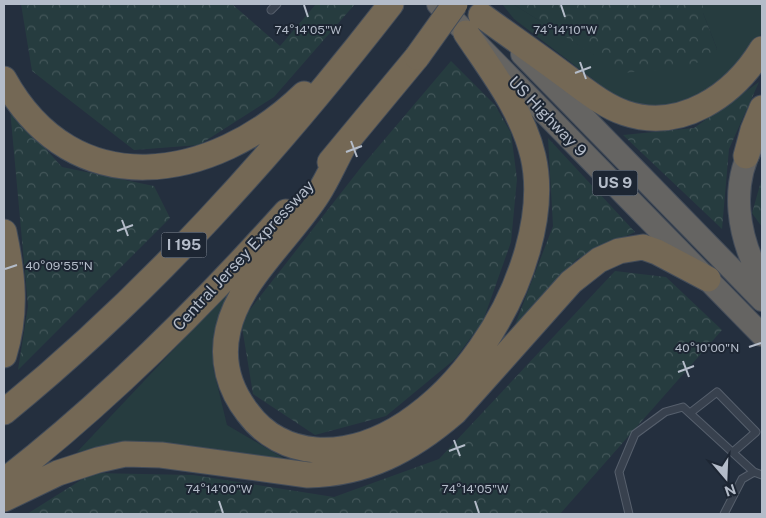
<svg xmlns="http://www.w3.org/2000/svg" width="766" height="518" font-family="'Public Sans',sans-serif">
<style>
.green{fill:#263c3f}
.forest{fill:url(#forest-crowns)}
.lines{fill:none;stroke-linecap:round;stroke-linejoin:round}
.service-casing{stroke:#565f6c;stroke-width:9}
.trunk-casing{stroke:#434c59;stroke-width:24}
.motorway-casing{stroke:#434c59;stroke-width:27}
.service{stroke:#38414e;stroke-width:7}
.trunk{stroke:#656462;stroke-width:22}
.motorway{stroke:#746855;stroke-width:25}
.motorway-bridge-casing{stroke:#434c59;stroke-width:27;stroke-linecap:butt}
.motorway-bridge{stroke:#746855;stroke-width:25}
.ticks{fill:none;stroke:#b4bcc9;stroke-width:2}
.labels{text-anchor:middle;stroke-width:4;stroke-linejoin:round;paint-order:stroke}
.shield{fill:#1d2633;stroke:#878f9c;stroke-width:1}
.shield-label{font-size:15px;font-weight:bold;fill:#b4bcc9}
.street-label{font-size:16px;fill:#b4bcc9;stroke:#1d2633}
.ticks-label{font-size:12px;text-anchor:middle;fill:#b4bcc9;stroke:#1d2633;stroke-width:4;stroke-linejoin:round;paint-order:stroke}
</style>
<defs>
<pattern id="forest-crowns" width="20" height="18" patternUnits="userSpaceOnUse" patternTransform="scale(1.25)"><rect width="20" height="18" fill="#263c3f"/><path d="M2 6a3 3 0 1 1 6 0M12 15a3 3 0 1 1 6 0" fill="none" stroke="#435659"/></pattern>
</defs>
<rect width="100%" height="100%" fill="#242f3e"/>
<path class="green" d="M 502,4 L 513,4 L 623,72 L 717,49 L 703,13 L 703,4 L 762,4 L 762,33 L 717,89 L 666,112 L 624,103 L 514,19 Z
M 227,293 L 213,367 L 227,425 L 292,463 L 137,445 L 77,452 Z"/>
<path class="forest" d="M 21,4 L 232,4 L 280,46 L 316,4 L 355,4 L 274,97 L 199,145 L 134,150 L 32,71 Z
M 513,4 L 703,4 L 703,13 L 717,49 L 691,67 L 623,73 Z
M 451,61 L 495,105 L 511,133 L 517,179 L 511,242 L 483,321 L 455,359 L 386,416 L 315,435 L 253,394 L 241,321 L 362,166 Z
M 759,82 L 729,149 L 722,229 L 623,135 L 694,128 Z
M 10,109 L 62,167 L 154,186 L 170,218 L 18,370 L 28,306 Z
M 548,138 L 635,232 L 577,259 L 515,325 L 553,226 Z
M 762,178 L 762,227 L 752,213 Z
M 615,271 L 666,277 L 722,330 L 560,514 L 27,514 L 92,473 L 193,475 L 334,497 L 439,459 Z"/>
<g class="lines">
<g class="service-casing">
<path id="service" d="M 271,10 L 277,4
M 690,413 L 717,392 L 756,432 L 733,452
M 629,514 L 619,472 L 635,434 L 665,412 L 683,407 L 754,472 L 762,475
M 724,514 L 742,479 L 754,472"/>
</g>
<g class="trunk-casing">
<path id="trunk" d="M 438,4 L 762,335
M 522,54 L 762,300
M 756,140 C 728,184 738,238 762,281"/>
</g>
<g class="motorway-casing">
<path id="motorway" d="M 481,15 C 510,36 539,56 567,77 C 585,90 604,106 625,113 C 681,132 734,95 762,49
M 4,79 C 74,206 213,182 304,94
M 342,149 C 334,164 327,180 318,194 C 291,237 239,280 228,330 C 221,360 229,389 248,413 C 264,435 289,448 316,450 C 440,458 559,268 533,156 C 522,110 492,72 466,33
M 746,156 L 753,130 L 762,108
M 330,162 L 417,57
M 4,232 C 13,275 17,313 4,355
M 4,412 C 150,293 276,152 391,4
M 4,481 C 106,402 200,308 286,212
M 4,499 L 58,473 L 98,460 L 125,454 L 161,455 L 308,475 C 366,474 411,450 455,412 L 571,282 L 599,260 L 619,251 L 643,247 L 657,252 L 708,279"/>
</g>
<use href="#service" class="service"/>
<use href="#trunk" class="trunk"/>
<use href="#motorway" class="motorway"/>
<g class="motorway-bridge-casing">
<path id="motorway-bridge" d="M 417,57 L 455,4"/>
</g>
<use href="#motorway-bridge" class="motorway-bridge"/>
</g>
<path class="ticks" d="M 304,5 L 308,17M 561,5 L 565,17M 580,62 L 586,79M 575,73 L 591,67M 351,141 L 357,157M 346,152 L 362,146M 122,220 L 128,236M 117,231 L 133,225M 5,269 L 17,265M 749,347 L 761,343M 683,361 L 689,377M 678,372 L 694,366M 454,440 L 460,456M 449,451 L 465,445M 219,501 L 223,513M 475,501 L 479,513"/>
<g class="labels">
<g class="shield">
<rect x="592.5" y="170.5" width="45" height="25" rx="4"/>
<rect x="161.5" y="232.5" width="45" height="25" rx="4"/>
</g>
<g class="shield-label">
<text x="615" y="188">US 9</text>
<text x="184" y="250">I 195</text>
</g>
<g class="street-label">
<text transform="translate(548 116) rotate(46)" y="6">US Highway 9</text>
<text transform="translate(243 255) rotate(-47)" y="6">Central Jersey Expressway</text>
</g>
</g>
<g class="ticks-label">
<text x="565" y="34">74°14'10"W</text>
<text x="308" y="34">74°14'05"W</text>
<text x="59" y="270">40°09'55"N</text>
<text x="707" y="352">40°10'00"N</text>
<text x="219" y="493">74°14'00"W</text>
<text x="475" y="493">74°14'05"W</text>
</g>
<rect width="766" height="518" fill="none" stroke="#b4bcc9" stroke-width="10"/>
<g transform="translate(726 478) rotate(161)" stroke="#1d2633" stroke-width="4" paint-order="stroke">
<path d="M0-4L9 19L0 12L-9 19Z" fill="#b4bcc9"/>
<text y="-8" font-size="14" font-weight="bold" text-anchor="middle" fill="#b4bcc9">N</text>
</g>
</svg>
